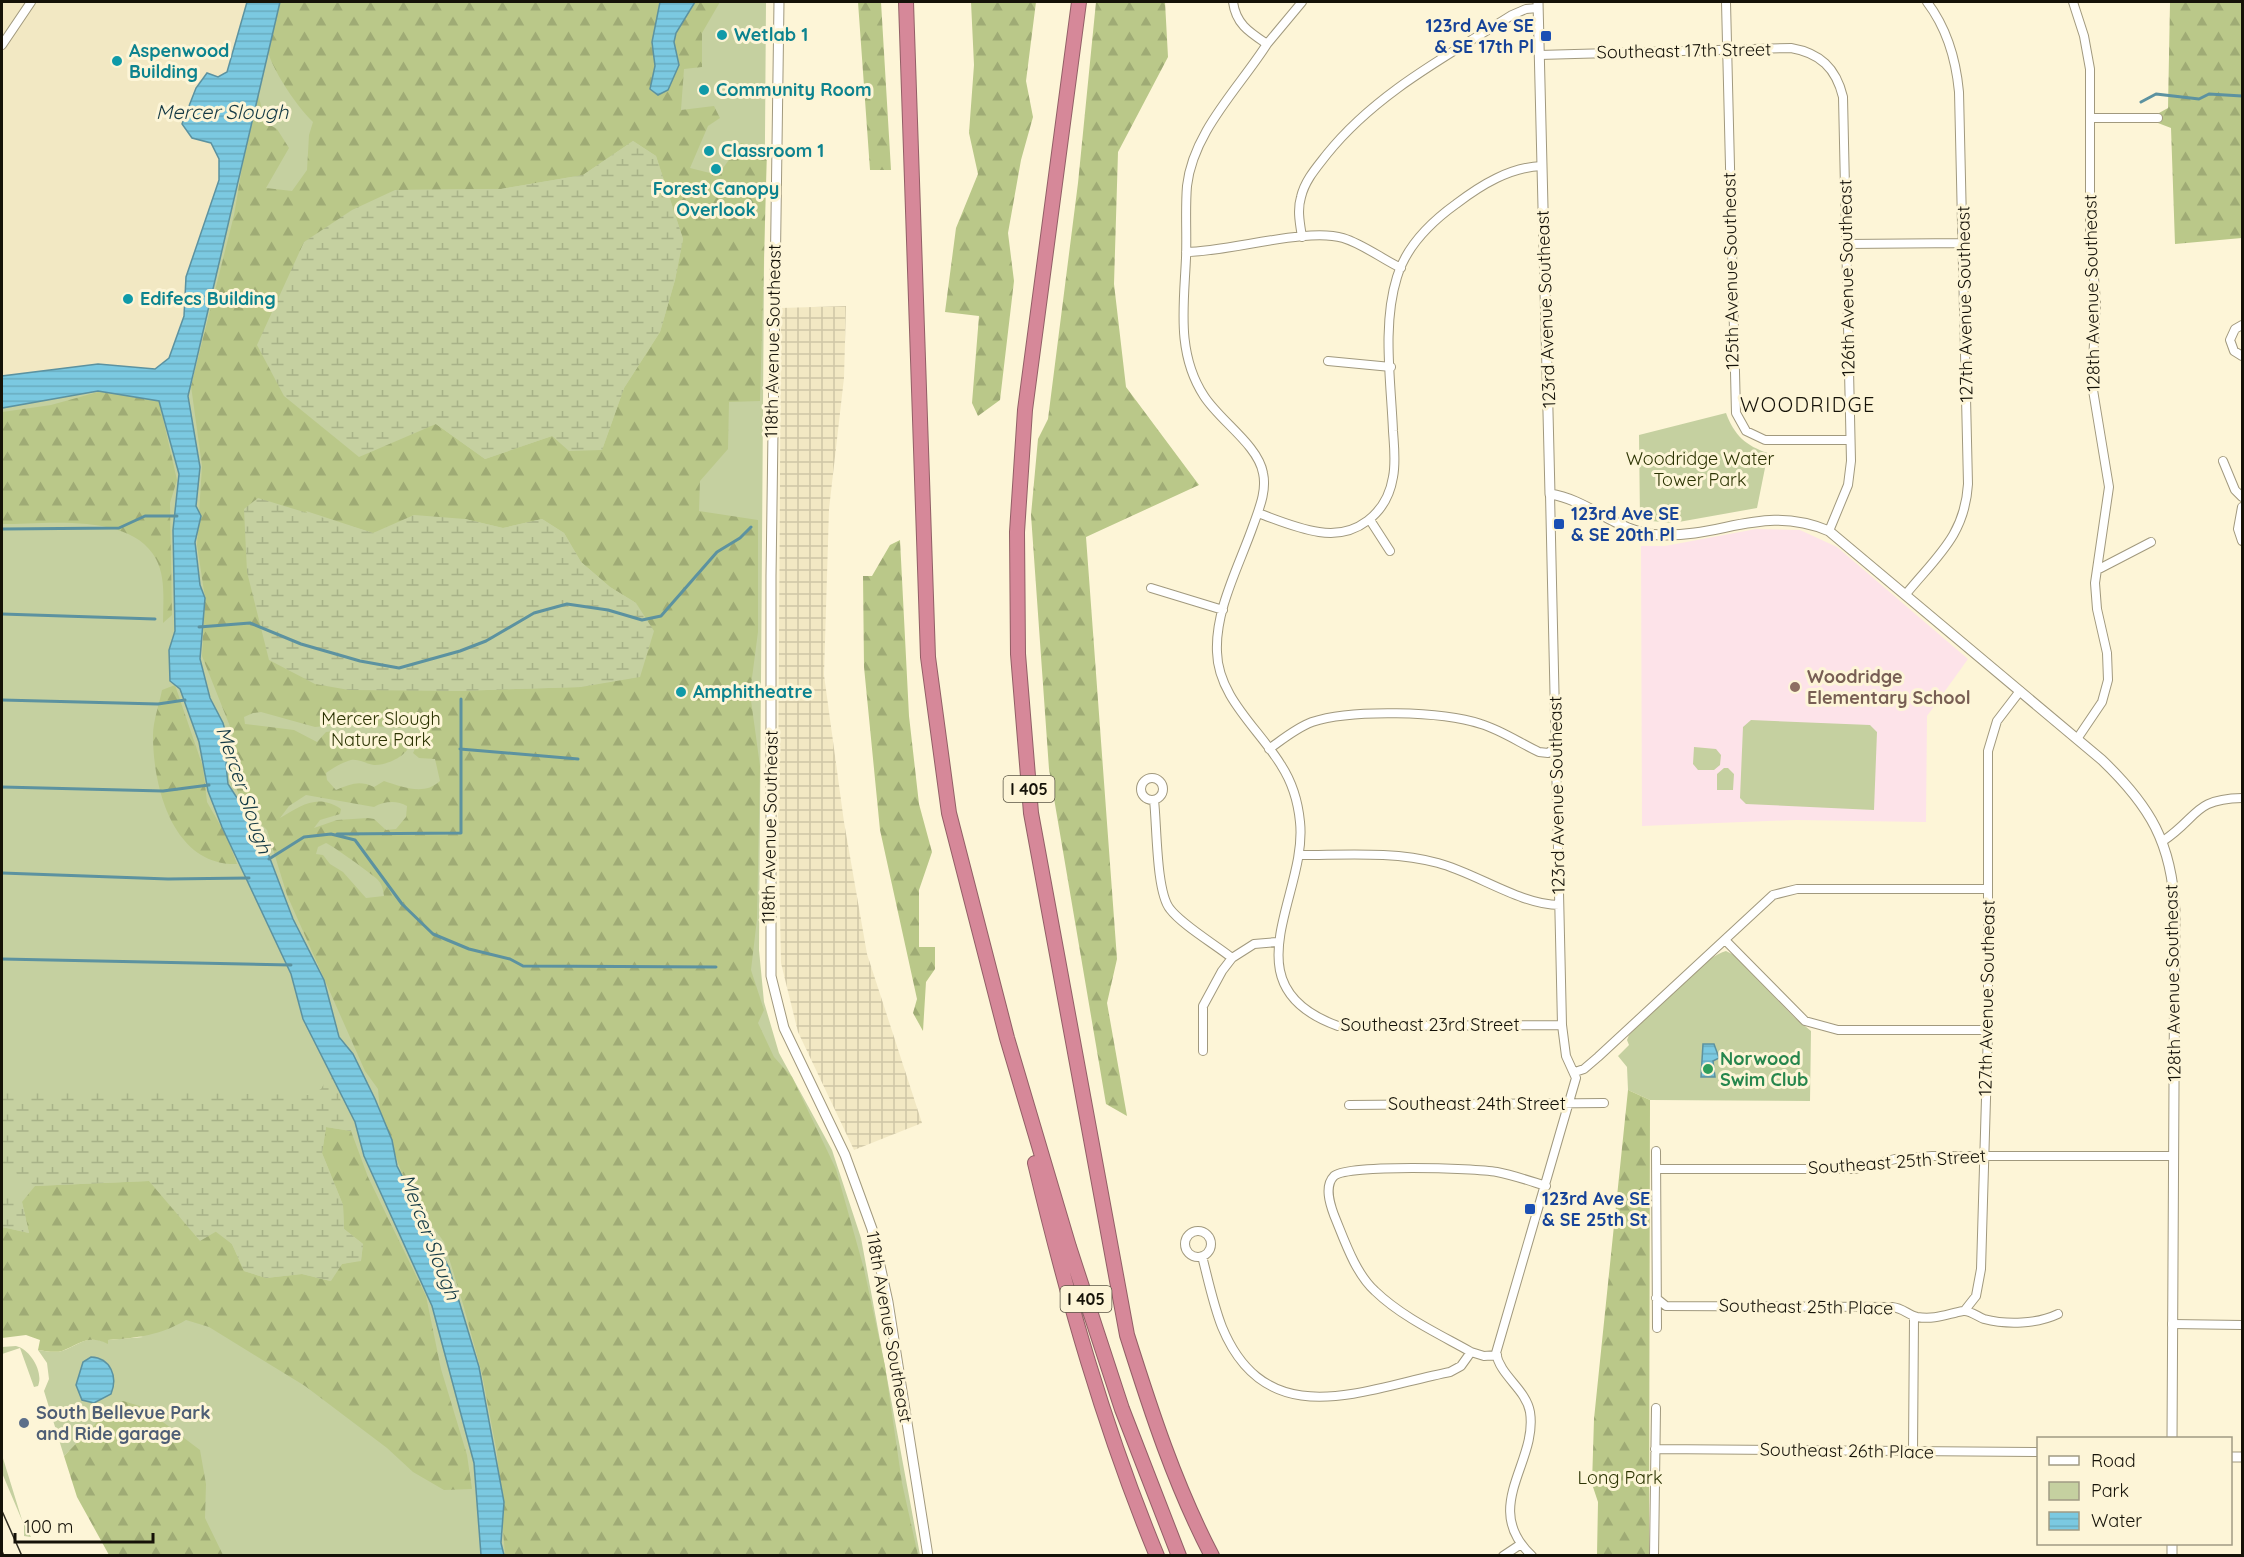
<svg xmlns="http://www.w3.org/2000/svg" width="2244" height="1557" font-family="Quicksand,sans-serif">
<style>
.built{fill:#f2e8c3}
.industrial{fill:url(#industrial-grid)}
.education{fill:#fde3e9}
.green{fill:#c5d0a0}
.forest{fill:url(#forest-firs);fill-rule:evenodd}
.wetland{fill:url(#wetland-marsh)}
.water{fill:url(#water-rules);stroke:#5c92a0;stroke-width:1.5}
.lines{fill:none;stroke-linecap:round;stroke-linejoin:round}
.stream{stroke:#5c92a0;stroke-width:3}
.minor-casing{stroke:#a1997e;stroke-width:10}
.tertiary-casing{stroke:#a1997e;stroke-width:11}
.motorway-casing{stroke:#925f66;stroke-width:16}
.minor{stroke:#fff;stroke-width:8}
.tertiary{stroke:#fff;stroke-width:9}
.motorway{stroke:#d68899;stroke-width:14}
.tram{stroke:#343124;stroke-width:1.5}
.culture-dot{fill:#0f9aa8;stroke:#fdf5d7;stroke-width:2}
.transit-dot{fill:#1a4fb4;stroke:#fdf5d7;stroke-width:2}
.education-dot{fill:#8d6e63;stroke:#fdf5d7;stroke-width:2}
.leisure-dot{fill:#2e9e5b;stroke:#fdf5d7;stroke-width:2}
.service-dot{fill:#5c6f8a;stroke:#fdf5d7;stroke-width:2}
.labels{text-anchor:middle;stroke-width:6;stroke-linejoin:round;paint-order:stroke}
.shield{fill:#fdf5d7;stroke:#5b5646;stroke-width:1.5}
.shield-label{font-size:16px;font-weight:bold;fill:#151208}
.transit-label{font-size:18px;font-weight:bold;fill:#164399;stroke:#fdf5d7;text-anchor:start}
.culture-label{font-size:18px;font-weight:bold;fill:#0d838f;stroke:#fdf5d7;text-anchor:start}
.street-label{font-size:18px;fill:#151208;stroke:#fdf5d7}
.park-label{font-size:18px;fill:#2c3403;stroke:#fdf5d7}
.education-label{font-size:18px;font-weight:bold;fill:#785e54;stroke:#fdf5d7;text-anchor:start}
.leisure-label{font-size:18px;font-weight:bold;fill:#27864d;stroke:#fdf5d7;text-anchor:start}
.service-label{font-size:18px;font-weight:bold;fill:#4e5e75;stroke:#fdf5d7;text-anchor:start}
.water-label{font-size:20px;font-style:italic;fill:#153a45;stroke:#fdf5d7}
.neighbourhood-label{font-size:20px;letter-spacing:1.5px;fill:#151208;stroke:#fdf5d7}
</style>
<defs>
<pattern id="industrial-grid" width="8" height="8" patternUnits="userSpaceOnUse" patternTransform="scale(1.5)"><rect width="8" height="8" fill="#f2e8c3"/><path d="M0 4h8M4 0v8" fill="none" stroke="#cfc6a6"/></pattern>
<pattern id="forest-firs" width="22" height="20" patternUnits="userSpaceOnUse" patternTransform="scale(1.5)"><rect width="22" height="20" fill="#bac889"/><path d="M5 1l3.5 6h-7zM16 11l3.5 6h-7z" fill="#9fab75"/></pattern>
<pattern id="wetland-marsh" width="20" height="14" patternUnits="userSpaceOnUse" patternTransform="scale(1.5)"><rect width="20" height="14" fill="#c5d0a0"/><path d="M1 5h8M5 5V1M11 12h8M15 12V8" fill="none" stroke="#a8b288"/></pattern>
<pattern id="water-rules" width="6" height="5" patternUnits="userSpaceOnUse" patternTransform="scale(1.5)"><rect width="6" height="5" fill="#7bc9e1"/><path d="M0 2.5h6" fill="none" stroke="#69acc0"/></pattern>
</defs>
<rect width="100%" height="100%" fill="#fdf5d7"/>
<path class="built" d="M 2,2 L 253,2 L 220,202 L 169,359 L 155,369 L 2,390 Z"/>
<path class="industrial" d="M 846,306 L 844,378 L 829,509 L 824,675 L 844,822 L 867,954 L 922,1123 L 854,1150 L 798,1032 L 781,963 L 778,814 L 781,308 Z"/>
<path class="education" d="M 1756,529 L 1800,530 L 1837,547 L 1968,659 L 1927,716 L 1926,822 L 1796,820 L 1642,826 L 1641,546 L 1665,546 Z"/>
<path class="green" d="M 275,2 L 766,2 L 759,950 L 764,1002 L 779,1053 L 832,1150 L 861,1238 L 920,1555 L 163,1555 L 108,1410 L 64,1456 L 44,1391 L 49,1379 L 47,1363 L 38,1350 C 45,1351 55,1353 62,1351 C 80,1344 88,1334 108,1343 L 108,1340 L 143,1337 L 2,1309 L 2,390 L 191,386 Z
M 1726,413 C 1734,435 1746,446 1768,453 L 1757,508 L 1673,523 L 1640,520 L 1639,435 Z
M 1751,720 L 1870,725 L 1877,732 L 1874,810 L 1746,804 L 1740,798 L 1743,727 Z
M 1694,747 L 1716,749 L 1721,755 L 1720,765 L 1714,770 L 1698,770 L 1693,764 Z
M 1724,768 L 1728,768 L 1734,774 L 1733,790 L 1717,790 L 1717,774 Z
M 1726,951 L 1734,955 L 1794,1017 L 1811,1031 L 1810,1101 L 1650,1100 L 1628,1090 L 1627,1067 L 1618,1056 L 1629,1045 L 1627,1040 L 1629,1035 C 1649,1016 1702,957 1726,951 Z
M 16,1346 C 30,1349 44,1372 38,1386 L 34,1387 L 20,1348 L 2,1354 L 2,1347 Z
M 2,1455 L 22,1520 L 31,1537 L 24,1536 L 24,1525 L 2,1473 Z"/>
<path class="forest" d="M 273,2 L 720,2 L 702,33 L 702,67 L 684,69 L 681,110 L 714,106 L 720,118 L 708,126 L 690,168 L 718,175 L 741,143 L 767,150 L 760,401 L 729,402 L 728,449 L 700,481 L 699,511 L 758,520 L 758,632 L 750,693 L 760,766 L 757,919 L 751,970 L 764,1010 L 758,1023 L 774,1057 L 792,1077 L 836,1169 L 864,1269 L 885,1366 L 902,1483 L 918,1555 L 505,1555 L 497,1453 L 482,1374 L 463,1304 L 444,1242 L 420,1209 L 401,1171 L 380,1112 L 378,1089 L 365,1071 L 287,895 L 267,830 L 243,806 L 226,760 L 233,734 L 202,656 L 205,598 L 197,545 L 202,466 L 191,386 L 234,215 L 256,85 L 265,122 L 277,129 L 289,148 L 266,188 L 292,191 L 307,170 L 309,135 L 313,122 C 295,104 263,59 265,33 C 266,23 270,12 273,2 ZM 633,141 L 656,156 L 683,239 L 675,280 L 660,332 L 624,388 L 602,450 L 552,436 L 485,459 L 436,424 L 395,190 L 501,189 L 583,175 ZM 306,511 L 373,533 L 465,519 L 503,528 L 542,519 L 564,533 L 581,562 L 610,587 L 636,603 L 581,687 L 457,691 L 406,689 ZM 261,712 L 315,727 L 344,724 L 403,728 L 411,723 L 414,715 L 423,716 C 431,733 419,739 413,753 L 419,758 L 435,759 L 440,781 C 424,796 403,787 384,781 L 374,787 C 359,780 351,784 336,790 L 327,780 L 326,773 C 333,768 343,762 351,760 C 360,759 366,764 374,765 C 386,766 410,755 410,742 L 377,737 L 350,739 L 334,731 L 326,732 L 317,742 L 294,730 L 245,724 L 244,717 L 253,713 ZM 306,795 L 374,807 C 384,801 397,800 407,806 L 406,817 L 396,829 L 386,830 L 374,819 L 368,818 L 337,820 L 314,828 L 320,820 L 340,814 L 341,809 C 317,793 301,806 280,818 L 289,806 ZM 326,843 C 330,844 372,874 377,879 C 382,884 383,889 384,896 L 366,898 L 343,872 L 330,864 L 323,855 L 316,854 L 318,847 Z
M 858,2 L 881,2 L 891,170 L 870,170 Z
M 971,2 L 1036,2 L 1026,81 L 1033,117 L 1021,160 L 1008,233 L 1014,281 L 1000,400 L 978,416 L 972,403 L 979,316 L 945,312 L 956,228 L 978,174 L 969,133 L 974,65 Z
M 1096,2 L 1165,2 L 1168,57 L 1118,152 L 1114,284 L 1126,387 L 1199,485 L 1086,537 L 1117,959 L 1107,1003 L 1127,1116 L 1106,1104 L 1049,769 L 1031,515 L 1038,439 L 1048,419 L 1078,183 Z
M 2168,2 L 2242,2 L 2242,238 L 2175,244 L 2171,128 L 2158,123 L 2159,113 L 2168,108 L 2170,3 Z
M 105,390 L 159,401 L 177,480 L 170,503 L 172,615 L 163,623 C 163,602 166,578 156,559 C 132,512 46,524 2,524 L 2,412 L 51,405 Z
M 900,540 L 909,716 L 919,804 L 932,852 L 919,890 L 919,947 L 935,947 L 935,969 L 926,982 L 923,1031 L 913,1013 L 917,999 L 880,830 L 864,667 L 863,576 L 872,576 L 890,545 Z
M 175,685 L 203,767 L 207,802 L 227,837 L 237,864 C 173,866 153,787 153,736 C 153,721 159,705 162,690 Z
M 1628,1090 L 1650,1100 L 1649,1552 L 1649,1555 L 1597,1555 L 1598,1502 L 1592,1484 L 1594,1419 Z
M 326,1127 L 351,1131 L 368,1177 L 426,1296 L 441,1369 L 467,1455 L 472,1489 L 444,1490 L 413,1472 L 387,1448 L 305,1386 L 209,1327 L 186,1320 C 161,1335 137,1338 108,1340 L 108,1344 C 88,1334 80,1344 62,1351 C 55,1353 45,1351 38,1350 L 40,1340 L 26,1335 L 2,1338 L 2,1227 L 29,1233 L 22,1202 L 35,1186 L 149,1181 L 232,1244 L 244,1271 L 266,1278 L 302,1274 L 330,1281 L 342,1264 L 361,1260 L 363,1244 L 344,1229 L 343,1205 L 322,1153 Z
M 123,1401 L 143,1407 L 200,1450 L 206,1484 L 205,1518 L 223,1555 L 109,1555 L 77,1497 L 64,1456 L 108,1410 Z"/>
<path class="wetland" d="M 633,141 L 656,156 L 683,239 L 675,280 L 660,332 L 624,388 L 602,450 L 569,451 L 552,436 L 485,459 L 436,424 L 359,457 L 284,396 L 257,345 L 304,242 L 352,210 L 395,190 L 501,189 L 583,175 Z
M 258,498 L 373,533 L 414,515 L 465,519 L 503,528 L 542,519 L 564,533 L 581,562 L 610,587 L 636,603 L 654,631 L 640,677 L 581,687 L 457,691 L 349,690 L 315,684 L 269,660 L 247,572 L 244,509 Z
M 331,1072 L 351,1131 L 326,1127 L 322,1153 L 343,1205 L 344,1229 L 363,1244 L 361,1261 L 342,1264 L 331,1281 L 302,1274 L 266,1278 L 244,1271 L 232,1244 L 217,1231 L 200,1241 L 149,1181 L 35,1186 L 2,1164 L 2,1090 L 310,1095 L 321,1089 Z
M 2,1188 L 22,1202 L 29,1233 L 2,1227 Z"/>
<path class="water" d="M 247,2 L 280,2 L 188,396 L 200,467 L 196,506 L 201,516 L 195,542 L 200,585 L 205,598 L 200,659 L 210,698 L 223,723 L 228,741 L 226,765 L 228,784 L 261,835 L 293,919 L 324,980 L 339,1037 L 353,1054 L 375,1099 L 392,1140 L 397,1166 L 449,1268 L 479,1367 L 504,1502 L 501,1543 L 504,1555 L 481,1555 L 474,1463 L 432,1306 L 364,1156 L 355,1122 L 303,1019 L 291,974 L 222,827 L 208,791 L 199,742 L 180,689 L 170,681 L 169,650 L 175,631 L 173,530 L 179,474 L 159,401 L 98,391 L 2,408 L 2,376 L 98,364 L 155,369 L 169,358 L 184,316 L 186,277 L 219,180 L 219,159 L 211,143 L 192,138 L 182,124 L 196,88 L 207,73 L 218,77 L 227,72 Z
M 660,2 L 695,2 L 676,33 L 674,42 L 679,65 L 668,90 L 658,95 L 650,89 L 655,66 L 652,42 Z
M 1703,1044 L 1714,1044 L 1719,1058 L 1713,1061 L 1715,1077 L 1701,1077 Z
M 91,1357 C 111,1358 118,1377 111,1394 L 94,1403 L 82,1400 L 76,1385 L 83,1362 Z"/>
<g class="lines">
<path class="stream" d="M 2141,102 L 2156,94 L 2199,99 L 2209,94 L 2242,96
M 2,529 L 119,528 L 145,516 L 177,516
M 2,614 L 155,619
M 199,627 L 250,623 L 301,644 L 360,661 L 399,668 L 460,651 L 486,641 L 534,613 L 567,604 L 608,610 L 642,620 L 661,616 L 717,552 L 740,538 L 751,527
M 2,700 L 158,704 L 185,700
M 460,749 L 578,759
M 2,787 L 163,791 L 209,785
M 337,834 L 461,833 L 461,699
M 269,859 L 304,837 L 331,834 L 355,840 L 402,904 L 433,934 L 469,949 L 510,959 L 523,966 L 716,967
M 2,873 L 168,879 L 249,878
M 2,959 L 291,965"/>
<g class="minor-casing">
<path id="minor" d="M 1233,2 C 1236,24 1249,32 1267,44 C 1239,88 1193,132 1187,186 C 1185,210 1187,234 1186,258 C 1184,305 1176,353 1204,396 C 1220,421 1258,445 1263,473 C 1267,491 1259,509 1253,526 C 1239,566 1215,610 1217,652 C 1218,697 1259,729 1281,765 C 1292,782 1298,801 1300,822 C 1308,895 1226,986 1338,1026 L 1562,1025
M 1726,2 L 1736,413 L 1746,431 L 1765,440 L 1850,440
M 2073,2 L 2084,36 L 2090,69 L 2090,230 L 2096,302 L 2092,384 L 2109,487 L 2095,583 L 2097,609 L 2107,653 L 2108,680 L 2102,702 L 2077,739
M 1267,44 L 1302,2
M 2,45 L 31,2
M 1539,55 L 1791,48 C 1820,53 1836,68 1843,97 L 1851,461 L 1848,485 L 1829,531
M 2091,118 L 2158,118
M 1302,237 C 1300,224 1297,210 1301,197 C 1305,180 1317,167 1327,154 C 1376,93 1447,56 1512,15 L 1526,9 L 1538,8
M 1846,244 L 1965,243
M 1186,252 C 1229,252 1307,227 1343,238 C 1363,244 1382,259 1401,268
M 2242,325 L 2235,329 L 2230,340 L 2234,351 L 2242,356
M 1328,361 L 1391,367
M 2223,461 L 2235,490 L 2242,497
M 2242,507 L 2238,529 L 2242,541
M 1258,513 C 1277,520 1298,529 1319,532 C 1356,538 1387,514 1393,477 C 1396,462 1394,446 1393,431 C 1391,382 1382,325 1397,277 C 1406,247 1431,222 1456,204 C 1481,185 1510,167 1542,166
M 1370,520 L 1390,551
M 2097,570 L 2151,542
M 1151,588 L 1223,610
M 1906,594 C 1937,556 1965,535 1968,484 L 1959,92 C 1956,60 1946,27 1927,2
M 1269,749 C 1283,739 1296,728 1312,722 C 1351,709 1442,711 1481,724 C 1501,730 1520,743 1539,752 L 1548,753 L 1554,749
M1141 789a11 11 0 1 1 22 0a11 11 0 1 1-22 0Z
M 1154,800 C 1157,825 1156,892 1170,909 C 1182,925 1216,945 1232,958
M 2163,841 C 2199,817 2193,799 2242,798
M 1300,855 C 1345,855 1394,851 1438,863 C 1476,873 1521,905 1559,905
M 1725,940 L 1805,1021 L 1838,1030 L 1988,1030
M 1203,1051 L 1203,1006 L 1222,971 L 1232,958 L 1254,944 L 1277,942
M 1575,1072 L 1584,1069 L 1598,1057 L 1773,895 L 1797,889 L 1988,889
M 1349,1105 L 1604,1103
M 1656,1151 L 1657,1328
M 1656,1169 L 1855,1169 L 1895,1159 L 1932,1156 L 2174,1156
M1185 1244a13 13 0 1 1 26 0a13 13 0 1 1-26 0Z
M 1202,1256 C 1208,1279 1213,1304 1222,1327 C 1267,1436 1364,1389 1450,1372 L 1461,1366 L 1471,1352
M 1656,1298 L 1666,1306 L 1892,1307 C 1903,1308 1908,1315 1917,1317 C 1935,1320 1947,1314 1963,1311 C 1970,1310 1978,1317 1984,1319 C 2007,1325 2037,1324 2058,1314
M 1965,1310 L 1976,1296 L 1981,1269 L 1988,1030 L 1988,751 L 1997,721 L 2020,691
M 2172,1324 L 2242,1325
M 1497,1355 L 1484,1356 L 1471,1352 C 1439,1334 1402,1317 1375,1291 C 1355,1273 1344,1239 1334,1215 C 1330,1204 1324,1186 1334,1176 C 1347,1164 1475,1168 1497,1172 C 1513,1175 1530,1181 1546,1186
M 1655,1449 L 2038,1452
M 1913,1451 L 1914,1317
M 1503,1556 L 1521,1544
M 1532,1556 C 1480,1507 1538,1463 1530,1412 C 1526,1389 1500,1376 1496,1353 L 1576,1078 L 1566,1056 L 1562,1025 L 1550,494
M 1654,1556 L 1656,1408"/>
</g>
<g class="tertiary-casing">
<path id="tertiary" d="M 779,2 L 771,576 L 771,976 L 784,1028 L 845,1155 L 872,1229 L 888,1302 L 928,1556
M 1538,2 L 1550,494 C 1590,500 1618,534 1661,535 C 1724,537 1764,504 1829,531 L 2102,760 C 2150,806 2172,843 2175,911 L 2172,1438
M 2230,1457 L 2242,1457
M 2172,1556 L 2172,1544"/>
</g>
<g class="motorway-casing">
<path id="motorway" d="M 906,2 L 928,657 L 949,813 L 1007,1038 L 1069,1247 L 1122,1409 L 1179,1556
M 1079,2 L 1025,410 L 1017,532 L 1018,654 L 1031,813 L 1127,1335 C 1151,1411 1175,1485 1212,1556
M 1035,1163 C 1067,1297 1104,1428 1157,1556"/>
</g>
<use href="#minor" class="minor"/>
<use href="#tertiary" class="tertiary"/>
<use href="#motorway" class="motorway"/>
<path class="tram" d="M 2,1511 L 22,1556
M 2,1551 L 4,1556"/>
</g>
<g class="culture-dot">
<circle cx="722" cy="35" r="6"/>
<circle cx="117" cy="61" r="6"/>
<circle cx="704" cy="90" r="6"/>
<circle cx="709" cy="151" r="6"/>
<circle cx="716" cy="169" r="6"/>
<circle cx="128" cy="299" r="6"/>
<circle cx="681" cy="692" r="6"/>
</g>
<g class="transit-dot">
<rect x="1540" y="30" width="12" height="12" rx="3"/>
<rect x="1553" y="518" width="12" height="12" rx="3"/>
<rect x="1524" y="1203" width="12" height="12" rx="3"/>
</g>
<circle class="education-dot" cx="1795" cy="687" r="6"/>
<circle class="leisure-dot" cx="1708" cy="1069" r="6"/>
<circle class="service-dot" cx="24" cy="1423" r="6"/>
<g class="labels">
<g class="shield">
<rect x="1003.5" y="776" width="51" height="26" rx="4.5"/>
<rect x="1060.5" y="1286" width="51" height="26" rx="4.5"/>
</g>
<g class="shield-label">
<text x="1029" y="795">I 405</text>
<text x="1086" y="1305">I 405</text>
</g>
<g class="transit-label">
<text x="1534" y="32" text-anchor="end">123rd Ave SE<tspan x="1534" dy="21">&amp; SE 17th Pl</tspan></text>
<text x="1571" y="520">123rd Ave SE<tspan x="1571" dy="21">&amp; SE 20th Pl</tspan></text>
<text x="1542" y="1205">123rd Ave SE<tspan x="1542" dy="21">&amp; SE 25th St</tspan></text>
</g>
<g class="culture-label">
<text x="734" y="41">Wetlab 1</text>
<text x="129" y="57">Aspenwood<tspan x="129" dy="21">Building</tspan></text>
<text x="716" y="96">Community Room</text>
<text x="721" y="157">Classroom 1</text>
<text x="716" y="195" text-anchor="middle">Forest Canopy<tspan x="716" dy="21">Overlook</tspan></text>
<text x="140" y="305">Edifecs Building</text>
<text x="693" y="698">Amphitheatre</text>
</g>
<g class="street-label">
<text transform="translate(1684 51) rotate(-1)" y="6">Southeast 17th Street</text>
<text transform="translate(1731 271) rotate(-91)" y="6">125th Avenue Southeast</text>
<text transform="translate(1847 278) rotate(-91)" y="6">126th Avenue Southeast</text>
<text transform="translate(2092 293) rotate(-91)" y="6">128th Avenue Southeast</text>
<text transform="translate(1965 304) rotate(-91)" y="6">127th Avenue Southeast</text>
<text transform="translate(1546 309) rotate(-92)" y="6">123rd Avenue Southeast</text>
<text transform="translate(773 341) rotate(-89)" y="6">118th Avenue Southeast</text>
<text transform="translate(1557 795) rotate(-91)" y="6">123rd Avenue Southeast</text>
<text transform="translate(770 827) rotate(-89)" y="6">118th Avenue Southeast</text>
<text transform="translate(2173 983) rotate(-91)" y="6">128th Avenue Southeast</text>
<text transform="translate(1987 998) rotate(-89)" y="6">127th Avenue Southeast</text>
<text x="1430" y="1031">Southeast 23rd Street</text>
<text x="1477" y="1110">Southeast 24th Street</text>
<text transform="translate(1897 1162) rotate(-4)" y="6">Southeast 25th Street</text>
<text transform="translate(1806 1307) rotate(1)" y="6">Southeast 25th Place</text>
<text transform="translate(889 1327) rotate(80)" y="6">118th Avenue Southeast</text>
<text transform="translate(1847 1451) rotate(1)" y="6">Southeast 26th Place</text>
</g>
<g class="park-label">
<text x="1700" y="465">Woodridge Water<tspan x="1700" dy="21">Tower Park</tspan></text>
<text x="381" y="725">Mercer Slough<tspan x="381" dy="21">Nature Park</tspan></text>
<text x="1620" y="1484">Long Park</text>
</g>
<g class="education-label">
<text x="1807" y="683">Woodridge<tspan x="1807" dy="21">Elementary School</tspan></text>
</g>
<g class="leisure-label">
<text x="1720" y="1065">Norwood<tspan x="1720" dy="21">Swim Club</tspan></text>
</g>
<g class="service-label">
<text x="36" y="1419">South Bellevue Park<tspan x="36" dy="21">and Ride garage</tspan></text>
</g>
<g class="water-label">
<text x="222" y="119">Mercer Slough</text>
<text transform="translate(244 790) rotate(71)" y="7">Mercer Slough</text>
<text transform="translate(430 1237) rotate(69)" y="7">Mercer Slough</text>
</g>
<g class="neighbourhood-label">
<text x="1808" y="412">WOODRIDGE</text>
</g>
</g>
<rect width="2244" height="1557" fill="none" stroke="#151208" stroke-width="6"/>
<rect x="2037" y="1437" width="195" height="108" fill="#fdf5d7" stroke="#a09a84" stroke-width="1.5"/>
<rect x="2049" y="1456" width="30" height="9" fill="#ffffff" stroke="#a09a84" stroke-width="1.5"/>
<text x="2091" y="1467" font-size="18" fill="#151208">Road</text>
<rect x="2049" y="1482" width="30" height="18" fill="#c5d0a0" stroke="#a09a84" stroke-width="1.5"/>
<text x="2091" y="1497" font-size="18" fill="#151208">Park</text>
<rect x="2049" y="1512" width="30" height="18" fill="url(#water-rules)" stroke="#a09a84" stroke-width="1.5"/>
<text x="2091" y="1527" font-size="18" fill="#151208">Water</text>
<path d="M15 1533v9h138v-9" fill="none" stroke="#151208" stroke-width="3"/>
<text x="24" y="1533" font-size="18" fill="#151208" stroke="#fdf5d7" stroke-width="4.5" paint-order="stroke">100 m</text>
</svg>
